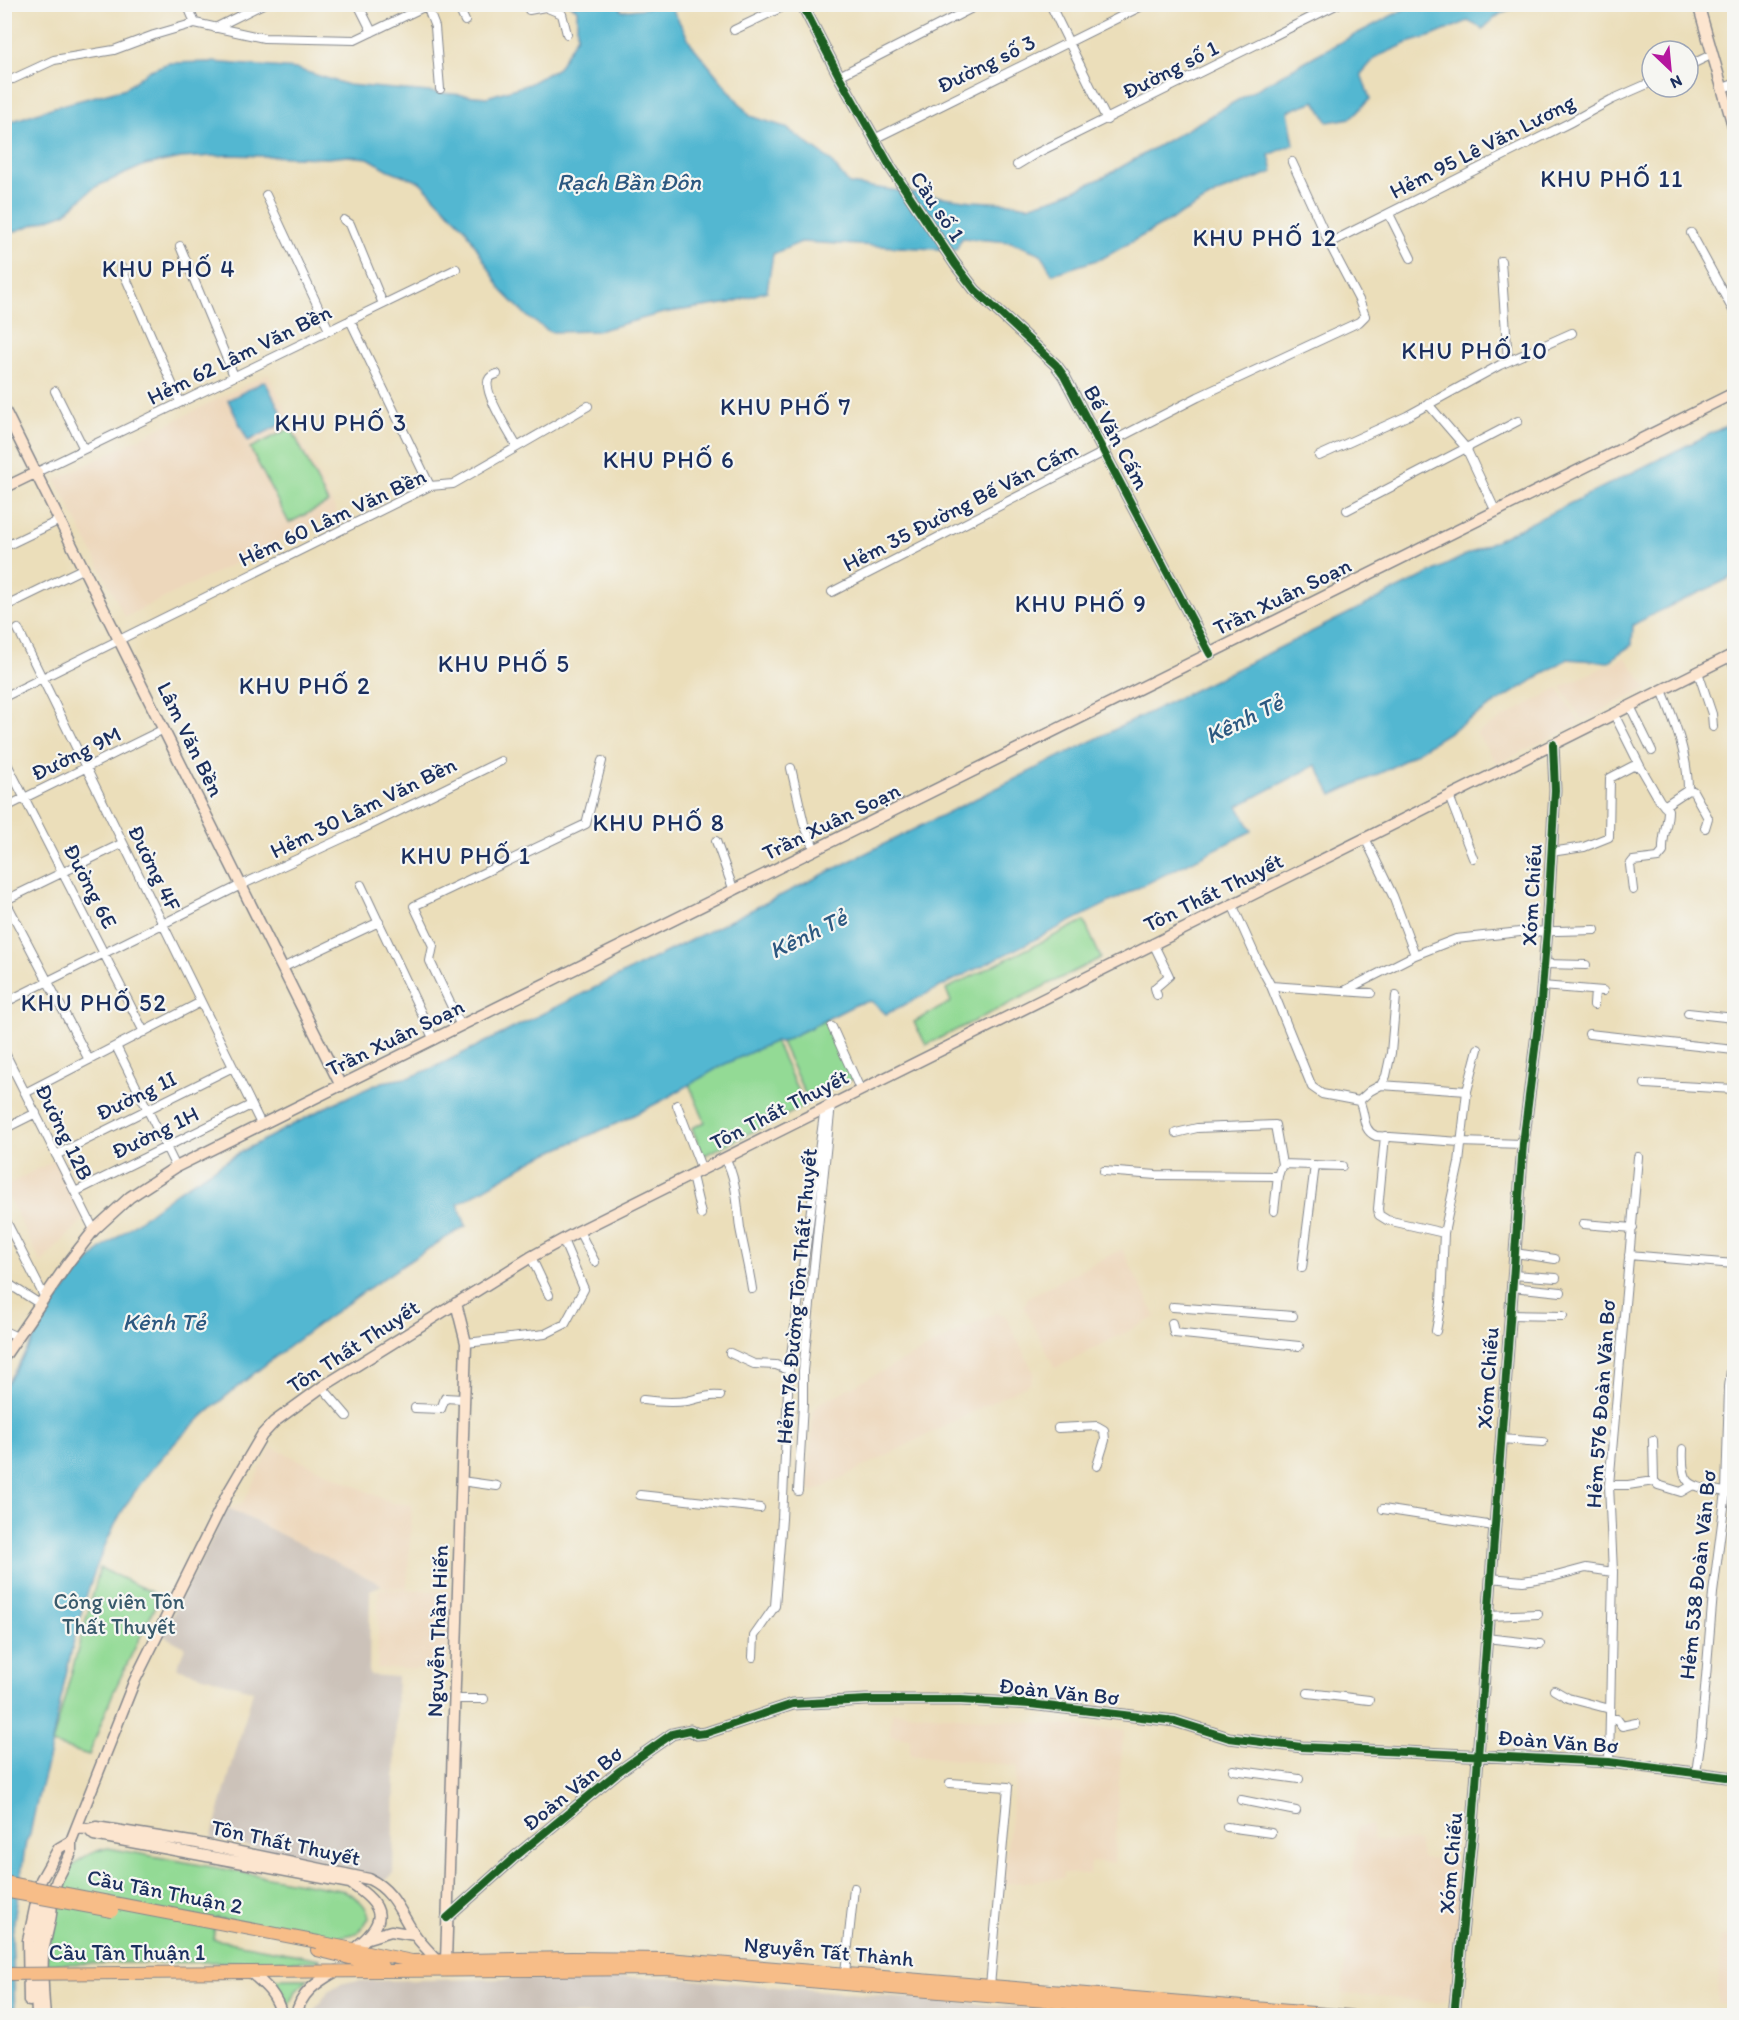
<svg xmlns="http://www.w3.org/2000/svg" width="1739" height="2020" font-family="Itim,sans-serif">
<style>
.built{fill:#edd7bb}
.industrial{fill:#ccc2b9}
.green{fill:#93da95;stroke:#57847a;stroke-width:1.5}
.water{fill:#52b7d1;stroke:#367398;stroke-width:1.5}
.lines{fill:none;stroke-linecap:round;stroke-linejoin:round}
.street-casing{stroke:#83868c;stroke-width:10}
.secondary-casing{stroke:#83868c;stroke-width:13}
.primary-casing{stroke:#83868c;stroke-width:14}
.street{stroke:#fff;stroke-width:8}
.secondary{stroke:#fce5cf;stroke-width:10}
.primary{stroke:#f7bd88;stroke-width:12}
.primary-bridge-casing{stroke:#83868c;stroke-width:14;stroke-linecap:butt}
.primary-bridge{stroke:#f7bd88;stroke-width:12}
.cycleway-casing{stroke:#f6f6f2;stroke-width:11}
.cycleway{stroke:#1b5e20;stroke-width:8}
.labels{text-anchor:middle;stroke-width:4.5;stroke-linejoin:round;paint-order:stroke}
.street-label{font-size:22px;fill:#1b2f5e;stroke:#f6f6f2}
.park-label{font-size:22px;fill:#395a6c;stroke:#f6f6f2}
.neighbourhood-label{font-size:24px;letter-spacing:1.5px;fill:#1b2f5e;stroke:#f6f6f2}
.water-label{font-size:24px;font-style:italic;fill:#2c5880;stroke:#f6f6f2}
</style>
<rect width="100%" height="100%" fill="#f6f6f2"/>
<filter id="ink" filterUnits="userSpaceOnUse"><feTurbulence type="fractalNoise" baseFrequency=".0167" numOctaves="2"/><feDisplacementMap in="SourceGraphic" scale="12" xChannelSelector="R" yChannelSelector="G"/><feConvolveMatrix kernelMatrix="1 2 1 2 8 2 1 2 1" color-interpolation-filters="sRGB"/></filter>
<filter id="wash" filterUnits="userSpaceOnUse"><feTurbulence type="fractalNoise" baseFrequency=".008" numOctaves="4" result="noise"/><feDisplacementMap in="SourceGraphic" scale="24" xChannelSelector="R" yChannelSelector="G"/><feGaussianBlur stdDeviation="1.35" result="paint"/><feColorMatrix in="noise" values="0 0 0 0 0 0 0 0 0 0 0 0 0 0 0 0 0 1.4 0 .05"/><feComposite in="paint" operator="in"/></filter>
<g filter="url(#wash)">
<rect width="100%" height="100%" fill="#ebdeba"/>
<path class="built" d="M 268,374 L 337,513 L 125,617 L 56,480 Z
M 1625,657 L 1648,688 L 1582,720 L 1561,687 Z
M 1558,688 L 1580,723 L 1497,764 L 1476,733 Z
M 55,1160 L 84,1219 L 41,1263 L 5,1190 L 5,1186 Z
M 1122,1249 L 1156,1317 L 1055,1368 L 1024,1307 L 1028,1297 Z
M 996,1313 L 1005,1315 L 1034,1373 L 1030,1383 L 813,1492 L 808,1489 L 813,1412 L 820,1403 Z
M 271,1447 L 392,1503 L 412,1505 L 407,1588 L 386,1588 L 228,1508 L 243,1503 Z
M 379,1589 L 451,1591 L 448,1670 L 377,1668 Z
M 892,1712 L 1124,1730 L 1119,1780 L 1114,1863 L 1091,1862 L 1090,1874 L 1063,1873 L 1063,1878 L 1003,1884 L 1017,1766 L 910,1755 L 910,1739 L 890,1736 Z
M 1357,1826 L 1372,1826 L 1373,1840 L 1419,1841 L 1422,1858 L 1467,1863 L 1450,1998 L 1437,2003 L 1342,1993 Z
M 1721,1936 L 1734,1937 L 1734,2005 L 1717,2004 Z"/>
<path class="industrial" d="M 228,1508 L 382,1585 L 370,1590 L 369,1675 L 397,1677 L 393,1873 L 383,1882 L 355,1870 L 320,1861 L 211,1839 L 253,1691 L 177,1668 L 185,1647 L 162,1635 Z
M 662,1977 L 1014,2007 L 1126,2015 L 310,2015 L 330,1990 L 340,1984 L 353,1981 Z"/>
<path class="green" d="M 291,428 L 328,503 L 289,523 L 250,448 Z
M 1084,921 L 1101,958 L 926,1045 L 914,1022 L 951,1002 L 946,989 Z
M 826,1020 L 853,1079 L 808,1100 L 781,1042 Z
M 775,1041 L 805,1106 L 703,1156 L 692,1128 L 705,1122 L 689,1084 L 722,1065 Z
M 100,1568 L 160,1596 L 113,1693 L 89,1755 L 52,1744 Z
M 108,1848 L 345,1891 C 356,1897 367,1904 369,1918 L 358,1933 L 339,1937 L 267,1928 L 216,1918 L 213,1939 L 320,1959 L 318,1961 L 45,1964 L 66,1874 C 77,1859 90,1852 108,1848 Z
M 267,1979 L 308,1979 L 297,1989 L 286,2009 L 280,1993 Z"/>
<path class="water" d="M 570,5 L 618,5 L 622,11 L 670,5 L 692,45 L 750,116 L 785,127 L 829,159 L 849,184 L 972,201 L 1009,203 L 1028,206 L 1061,196 L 1104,177 L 1318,54 L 1412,5 L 1530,5 C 1505,9 1501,11 1483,29 L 1468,21 L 1432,36 L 1408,43 L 1376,57 L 1361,74 L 1370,99 L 1351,118 L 1328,122 L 1315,101 L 1288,111 L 1294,144 L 1269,155 L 1273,172 L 1220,192 L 1103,258 L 1052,274 L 1041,254 L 1011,242 L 962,238 L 956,250 L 801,242 L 773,254 L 767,291 L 730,303 L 663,313 L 597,331 L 550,332 L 529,318 L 502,291 L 465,228 L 420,182 L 389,170 L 368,158 L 347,156 L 328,158 L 230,155 L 181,158 L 145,165 L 95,187 L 65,213 L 5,235 L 4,124 L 51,108 L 126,88 L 148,71 L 169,63 L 212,62 L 297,69 L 348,85 L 487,97 L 529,84 L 558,68 L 577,36 L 577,9 Z
M 265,381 L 286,422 L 248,441 L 228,400 Z
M 1734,422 L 1734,576 C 1701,593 1666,606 1633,625 L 1632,645 L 1618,654 L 1609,662 L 1567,659 L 1391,768 L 1332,795 L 1316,765 L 1238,806 L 1252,831 L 886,1014 L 871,1001 L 857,1004 L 781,1042 L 775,1041 L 721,1066 L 665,1099 L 620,1122 L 535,1159 L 458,1204 L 466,1226 C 402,1263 342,1306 283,1351 C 221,1399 158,1447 119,1517 C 81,1587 67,1669 51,1747 C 44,1776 35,1805 30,1835 L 26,1841 L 12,1935 L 15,2015 L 4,2015 L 4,1388 L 57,1301 L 80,1271 L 100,1250 L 181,1189 L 239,1153 L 332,1104 L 382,1082 L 411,1077 L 435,1067 Z"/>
</g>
<g filter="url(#ink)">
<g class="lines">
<g class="street-casing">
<path id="street" d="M 187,4 L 195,23
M 358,4 L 372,32
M 457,4 L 465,21
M 526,4 L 529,10 L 545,7 L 562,14 L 567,34
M 1050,4 L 1107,120
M 427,6 L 435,27 L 440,89
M 195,23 L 264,38 L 355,40 L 430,4
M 215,28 L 263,4
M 734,30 L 789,4
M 1688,66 L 1713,54
M 839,76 L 980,4
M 4,80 L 13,79 L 54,60 L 114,50 L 154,35 L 195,23
M 1723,88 L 1734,84
M 874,139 L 1146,4
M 1017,165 L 1035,154 L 1338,4
M 266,195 L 329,330
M 1389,214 L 1411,258
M 344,220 L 350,224 L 383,304
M 1691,233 L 1734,312
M 1329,243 L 1569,123 L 1611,100 L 1652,82
M 180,246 L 234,376
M 1501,261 L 1508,361
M 121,267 L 180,402
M 350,320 L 430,486
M 497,374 C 494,375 490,377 489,379 C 481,390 511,435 517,447
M 55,391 L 84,449
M 1428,404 L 1466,448 L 1496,512
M 1101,447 L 1198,397 L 1359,322 L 1365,316 L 1359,300 L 1329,243 L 1292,162
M 1319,456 L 1407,416 L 1500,365 L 1572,333
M 37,472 L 456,269
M 1347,510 L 1518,421
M 4,547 L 60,520
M 832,592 L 1104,452
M 4,607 L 84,568
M 18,629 L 261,1124
M 1730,657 L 1734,667
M 1698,672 L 1712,714 L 1713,727
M 1662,690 C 1675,722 1688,756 1688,790 L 1664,806
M 4,697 L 430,486 L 453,484 L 588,406
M 1630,706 L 1652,751
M 1614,714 L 1641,768 L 1660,801 L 1668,810 C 1668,824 1662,837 1663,852 L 1658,858 L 1633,861 L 1630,865 L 1633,890
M 4,758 L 144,1032
M 791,768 L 804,824 L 815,850
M 1688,790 L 1693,791 L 1708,818 L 1705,828
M 1449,796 L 1473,858
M 4,808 L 164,729
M 1365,838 L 1393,896 L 1415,955
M 716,841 L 734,891
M 1551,852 L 1584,847 L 1609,837 L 1610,778 L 1633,766 L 1641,768
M 361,885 L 434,1040
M 4,898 L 89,1060
M 4,901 L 123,843
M 1232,904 L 1259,964 L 1271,986 L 1312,1087 L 1322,1094 L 1359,1101
M 1153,943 L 1169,976 L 1155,988 L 1157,995
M 1544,964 L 1586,965
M 282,968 L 379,922
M 1271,986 L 1371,993
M 1542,986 L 1603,991
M 1346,990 L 1415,955 L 1456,939 L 1520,932 L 1595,930
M 4,1003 L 241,885 L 354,833 L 501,761
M 1594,1005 L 1595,991
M 1688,1013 L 1734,1018
M 461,1026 L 430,961 L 433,946 L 414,906 L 586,824 L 602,761
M 832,1027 L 860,1089
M 1589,1034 L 1734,1050
M 116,1046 L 176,1167
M 4,1051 L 94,1230
M 1645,1084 L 1734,1089
M 1381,1085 L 1467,1091 L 1459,1163 L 1444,1233 L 1441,1303 L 1436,1331
M 1467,1091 L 1478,1049
M 25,1093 L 201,1002
M 1359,1101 C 1366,1113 1361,1130 1376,1136 L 1460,1142 L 1523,1144
M 1359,1101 L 1370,1091 L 1381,1085 L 1386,1076 L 1391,1053 L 1396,996
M 677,1105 L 702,1170
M 4,1129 L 36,1113
M 1176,1133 L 1197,1128 L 1275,1125 L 1282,1164 L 1278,1176 L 1274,1211
M 1385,1136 L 1378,1209 L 1379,1215 L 1387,1220 L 1444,1233
M 56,1155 L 233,1067
M 725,1158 C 737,1179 737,1205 740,1228 C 744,1249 749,1269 752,1289
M 1282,1164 L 1342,1166
M 1104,1171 L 1156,1175 L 1278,1176
M 692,1176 L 701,1214
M 75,1192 L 251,1105
M 4,1217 L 45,1298
M 1583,1224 L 1633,1228
M 579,1231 L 595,1262
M 1515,1253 L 1555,1259
M 1629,1255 L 1734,1264
M 531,1257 L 549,1295
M 1302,1268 L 1315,1165
M 1513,1275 L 1556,1278
M 4,1281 L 40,1304
M 1512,1287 L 1561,1292
M 1173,1307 L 1293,1316
M 1510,1315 L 1563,1316
M 1172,1323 L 1174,1333 L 1299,1346
M 4,1331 L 17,1337
M 466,1343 L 545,1334 L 565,1324 L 584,1289 L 563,1240
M 730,1353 L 754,1364 L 776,1365 L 789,1370
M 322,1387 L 347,1416
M 643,1400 C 658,1402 672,1403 687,1401 C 699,1399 707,1394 720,1396
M 415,1408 L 441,1409 L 445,1398 L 463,1399
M 1058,1428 L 1097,1426 L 1104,1430 L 1105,1440 L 1097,1466
M 1501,1439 L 1543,1442
M 1683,1449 C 1681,1489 1691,1486 1726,1492
M 461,1481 L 497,1486
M 1654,1481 L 1658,1485 L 1681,1492 L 1693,1485
M 1609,1485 L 1628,1485 L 1654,1481 L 1653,1440
M 798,1491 L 803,1404 L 803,1371 L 831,1104
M 640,1495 L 760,1508
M 1383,1509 L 1494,1526
M 1490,1578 L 1523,1581 L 1556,1576 L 1586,1568 L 1613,1572
M 1487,1616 L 1538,1614
M 1486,1638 L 1540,1644
M 753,1657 L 754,1636 L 775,1606 L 782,1519 L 789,1370 L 825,1107
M 1554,1690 L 1568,1698 L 1610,1709
M 1308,1693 L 1369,1700
M 454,1699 L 484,1699
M 1610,1719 L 1617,1719 L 1622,1726 L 1636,1723
M 1609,1762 L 1613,1572 L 1609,1485 L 1638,1157
M 1233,1770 L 1299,1779
M 1696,1773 L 1701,1737 L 1713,1593 L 1726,1492 L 1729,1387 L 1734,1344
M 950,1783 L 1008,1787 L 990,1986
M 1241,1800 L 1296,1811
M 1227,1827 L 1271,1833
M 845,1973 L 854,1888"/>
</g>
<g class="secondary-casing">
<path id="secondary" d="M 802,4 L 839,76 L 891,168 L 955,264 L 975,290 L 1056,365 L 1064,376 L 1210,654
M 1698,4 L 1734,129
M 4,409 L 341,1086
M 4,488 L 37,472
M 4,1357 L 68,1263 L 94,1230 L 130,1197 L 176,1167 L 1734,393
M 77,1828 L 88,1829 L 96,1827 L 197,1843 L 369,1879 C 393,1890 400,1912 413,1932 C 420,1943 430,1952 438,1961
M 88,1829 L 94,1835 L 350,1883 C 387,1907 388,1922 354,1949
M 447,1918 L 515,1857 L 618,1772 L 672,1734 L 690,1730 L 697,1734 L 706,1733 L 793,1704 L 866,1700 L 961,1700 L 1030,1704 L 1175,1721 L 1229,1738 L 1302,1747 L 1609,1762 L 1734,1778
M 368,1938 L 391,1931 L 415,1935
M 446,1961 L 466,1343 L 456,1303
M 250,1972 C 266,1985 277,1995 282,2016
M 29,2001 L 28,1941 L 41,1880 L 59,1848 L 71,1841
M 37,2016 L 35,1966 L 41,1919 L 44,1906 L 51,1898 L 57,1880 L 71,1853 L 71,1841 L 134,1682 L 228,1493 L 262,1435 L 274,1422 L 322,1387 L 531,1257 L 579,1231 L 1734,654
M 45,2016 C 43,1995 42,1974 43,1954 C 45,1935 54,1916 51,1898
M 296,2016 C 300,1993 317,1982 336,1971
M 1454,2016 L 1473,1825 L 1523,1144 L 1541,1001 L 1547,931 L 1555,790 L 1553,744"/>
</g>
<g class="primary-casing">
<path id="primary" d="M 318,1942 L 412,1961 L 572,1958 L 668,1959 L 1350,2016
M 317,1950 L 382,1966
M 250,1972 L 665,1969 L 1223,2016"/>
</g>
<use href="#street" class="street"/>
<use href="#secondary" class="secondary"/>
<use href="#primary" class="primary"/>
<g class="primary-bridge-casing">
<path id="primary-bridge" d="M 4,1882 L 318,1942
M 4,1891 L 112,1911
M 4,1974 L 250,1972"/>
</g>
<use href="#primary-bridge" class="primary-bridge"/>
<g class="cycleway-casing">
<path id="cycleway" d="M 802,4 L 839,76 L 891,168 L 955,264 L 975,290 L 1056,365 L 1064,376 L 1210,654
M 447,1918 L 515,1857 L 618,1772 L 672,1734 L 690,1730 L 697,1734 L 706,1733 L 793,1704 L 866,1700 L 961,1700 L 1030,1704 L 1175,1721 L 1229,1738 L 1302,1747 L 1609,1762 L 1734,1778
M 1454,2016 L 1473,1825 L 1523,1144 L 1541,1001 L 1547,931 L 1555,790 L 1553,744"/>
</g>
<use href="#cycleway" class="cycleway"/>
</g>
</g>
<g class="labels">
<g class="street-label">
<text transform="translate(986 63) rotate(-26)" y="8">Đường số 3</text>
<text transform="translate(1170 69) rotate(-27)" y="8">Đường số 1</text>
<text transform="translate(1482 146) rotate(-27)" y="8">Hẻm 95 Lê Văn Lương</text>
<text transform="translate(938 206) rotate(56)" y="8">Cầu số 1</text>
<text transform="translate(239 354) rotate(-26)" y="8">Hẻm 62 Lâm Văn Bền</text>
<text transform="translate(1117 437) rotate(62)" y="8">Bế Văn Cấm</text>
<text transform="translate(960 506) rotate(-27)" y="8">Hẻm 35 Đường Bế Văn Cấm</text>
<text transform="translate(332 517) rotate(-25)" y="8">Hẻm 60 Lâm Văn Bền</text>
<text transform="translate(1282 596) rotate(-26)" y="8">Trần Xuân Soạn</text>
<text transform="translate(191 739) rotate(64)" y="8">Lâm Văn Bền</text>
<text transform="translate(76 753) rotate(-26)" y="8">Đường 9M</text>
<text transform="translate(363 807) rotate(-26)" y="8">Hẻm 30 Lâm Văn Bền</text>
<text transform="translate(831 821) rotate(-26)" y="8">Trần Xuân Soạn</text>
<text transform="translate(155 868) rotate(64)" y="8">Đường 4F</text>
<text transform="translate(91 886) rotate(63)" y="8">Đường 6E</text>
<text transform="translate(1213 892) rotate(-26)" y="8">Tôn Thất Thuyết</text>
<text transform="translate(1531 895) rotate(-87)" y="8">Xóm Chiếu</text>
<text transform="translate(395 1037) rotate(-26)" y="8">Trần Xuân Soạn</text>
<text transform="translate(136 1095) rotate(-26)" y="8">Đường 1I</text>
<text transform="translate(779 1109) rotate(-27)" y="8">Tôn Thất Thuyết</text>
<text transform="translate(65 1132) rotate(64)" y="8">Đường 12B</text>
<text transform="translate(155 1132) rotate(-26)" y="8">Đường 1H</text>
<text transform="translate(796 1296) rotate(-85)" y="8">Hẻm 76 Đường Tôn Thất Thuyết</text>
<text transform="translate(353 1346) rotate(-33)" y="8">Tôn Thất Thuyết</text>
<text transform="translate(1487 1378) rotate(-86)" y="8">Xóm Chiếu</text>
<text transform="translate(1600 1404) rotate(-86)" y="8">Hẻm 576 Đoàn Văn Bơ</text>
<text transform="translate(1697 1575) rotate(-84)" y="8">Hẻm 538 Đoàn Văn Bơ</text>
<text transform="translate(437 1631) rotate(-88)" y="8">Nguyễn Thần Hiến</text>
<text transform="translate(1059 1691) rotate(6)" y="8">Đoàn Văn Bơ</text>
<text transform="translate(1558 1741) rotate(4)" y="8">Đoàn Văn Bơ</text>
<text transform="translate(572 1788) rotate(-39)" y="8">Đoàn Văn Bơ</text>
<text transform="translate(286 1842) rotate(12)" y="8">Tôn Thất Thuyết</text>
<text transform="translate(1450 1863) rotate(-85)" y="8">Xóm Chiếu</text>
<text transform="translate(165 1891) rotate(11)" y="8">Cầu Tân Thuận 2</text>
<text transform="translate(829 1951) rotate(5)" y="8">Nguyễn Tất Thành</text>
<text x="127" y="1960">Cầu Tân Thuận 1</text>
</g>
<g class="park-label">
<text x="119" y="1609">Công viên Tôn<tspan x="119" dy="25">Thất Thuyết</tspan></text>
</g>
<g class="neighbourhood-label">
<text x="1612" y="187">KHU PHỐ 11</text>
<text x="1265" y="246">KHU PHỐ 12</text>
<text x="169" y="277">KHU PHỐ 4</text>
<text x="1475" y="359">KHU PHỐ 10</text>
<text x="786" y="415">KHU PHỐ 7</text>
<text x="341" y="431">KHU PHỐ 3</text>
<text x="669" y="468">KHU PHỐ 6</text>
<text x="1081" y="612">KHU PHỐ 9</text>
<text x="504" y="672">KHU PHỐ 5</text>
<text x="305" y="694">KHU PHỐ 2</text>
<text x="659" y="831">KHU PHỐ 8</text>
<text x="466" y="864">KHU PHỐ 1</text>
<text x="94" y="1011">KHU PHỐ 52</text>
</g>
<g class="water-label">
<text x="629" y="190">Rạch Bần Đôn</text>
<text transform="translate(1244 719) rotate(-26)" y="8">Kênh Tẻ</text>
<text transform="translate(808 934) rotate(-26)" y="8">Kênh Tẻ</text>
<text x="164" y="1330">Kênh Tẻ</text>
</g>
</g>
<rect width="1739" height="2020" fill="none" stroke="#f6f6f2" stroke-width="24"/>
<g transform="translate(1670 69) rotate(154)"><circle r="28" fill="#f6f6f2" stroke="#9ea6b7" stroke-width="1.5"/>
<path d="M0-4.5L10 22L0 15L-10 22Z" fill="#b5179e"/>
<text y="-9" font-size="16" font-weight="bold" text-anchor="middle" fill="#1b2f5e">N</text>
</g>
</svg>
